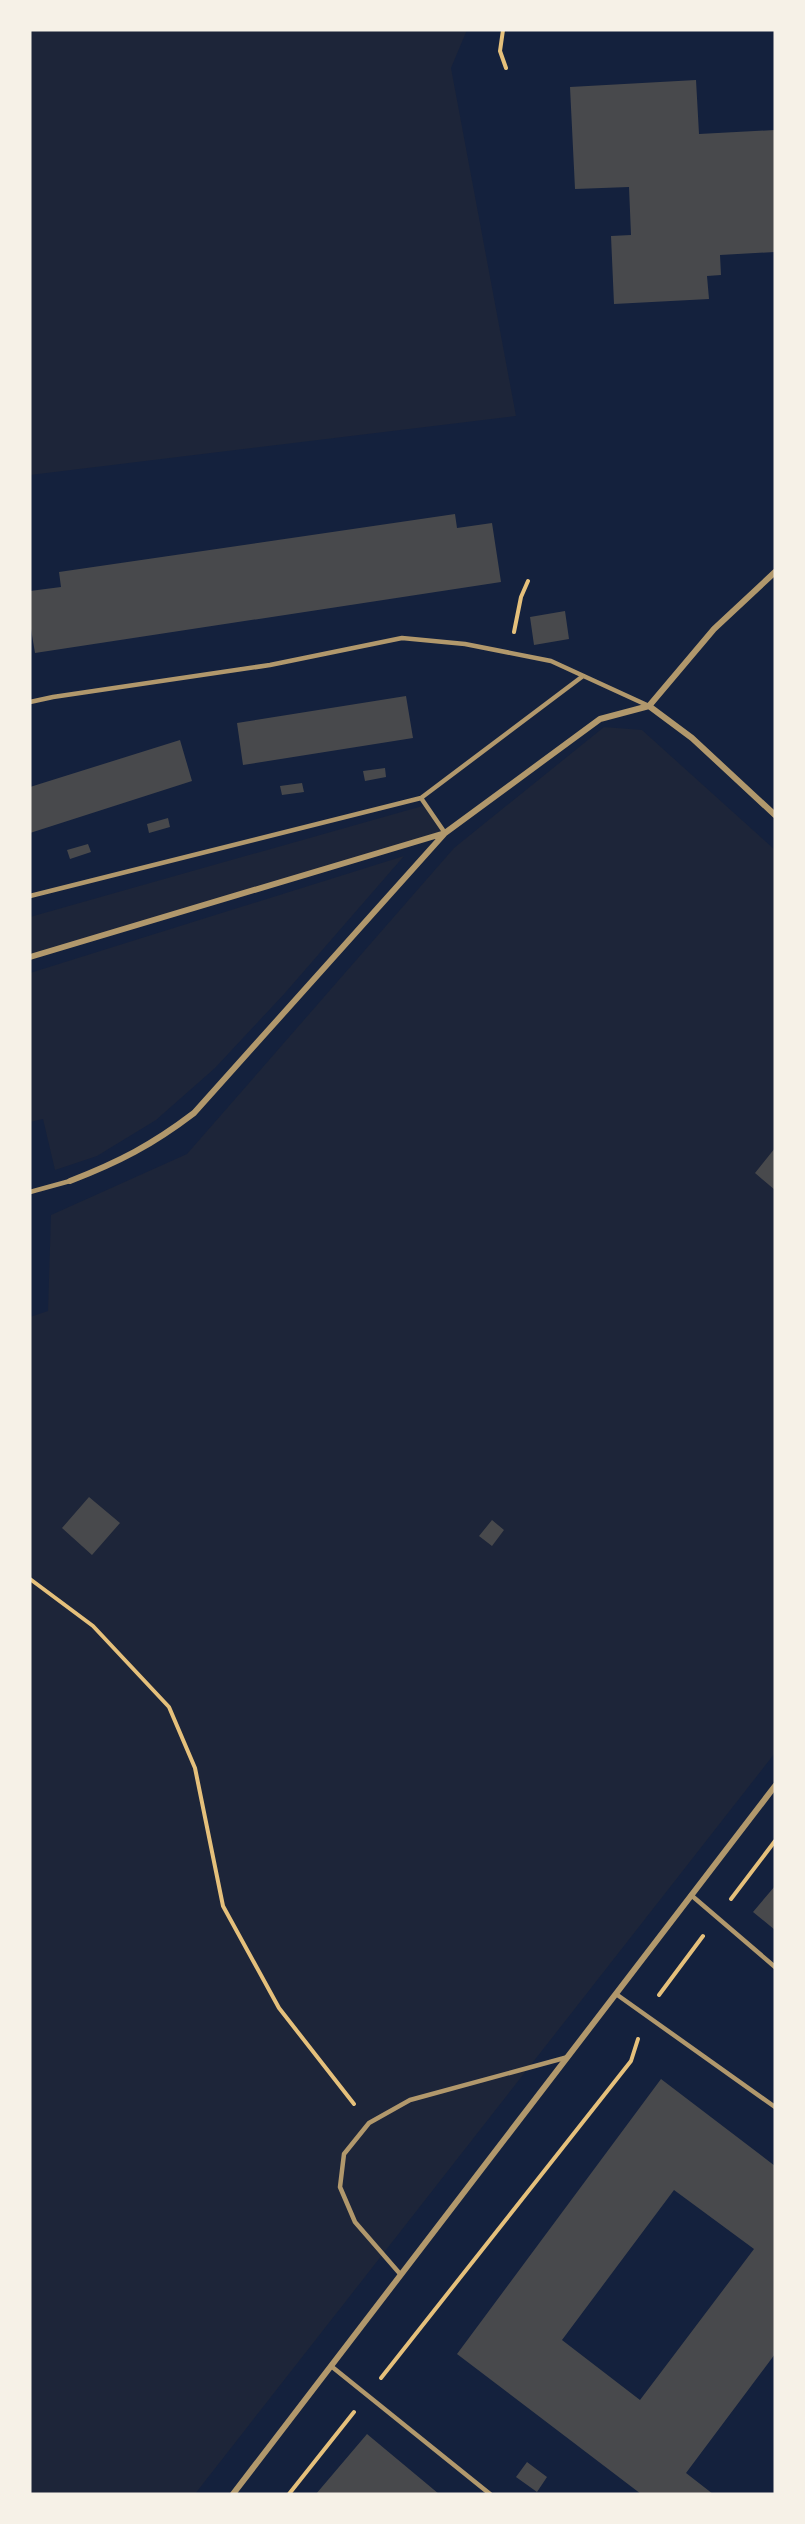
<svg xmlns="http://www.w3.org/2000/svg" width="805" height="2524" font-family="Ubuntu,sans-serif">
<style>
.green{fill:#1d2539}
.building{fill:#48494c;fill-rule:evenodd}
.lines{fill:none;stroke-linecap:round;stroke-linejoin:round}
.path{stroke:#e5c07b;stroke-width:4}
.service{stroke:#b1986c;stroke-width:4.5}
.minor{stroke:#b1986c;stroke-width:6}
</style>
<rect width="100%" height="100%" fill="#14213d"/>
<path class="green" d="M 30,30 L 467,30 L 451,68 L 516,416 L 30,475 Z
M 604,727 L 642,730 L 775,850 L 775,1753 L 195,2494 L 30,2494 L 30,1317 L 48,1311 L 51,1215 L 187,1154 L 454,848 Z
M 426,805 L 445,833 L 30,958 L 30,917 Z
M 404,856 L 285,993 L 215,1068 L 156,1120 L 97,1156 L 55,1170 L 43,1119 L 30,1122 L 30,973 Z"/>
<path class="building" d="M 696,80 L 699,134 L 775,130 L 775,252 L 720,255 L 721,275 L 707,276 L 709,299 L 614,304 L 611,236 L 631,235 L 629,187 L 575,189 L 570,87 Z
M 455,514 L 457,528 L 492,523 L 501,582 L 35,653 L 30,623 L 30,591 L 61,587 L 59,572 Z
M 565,611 L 569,639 L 534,645 L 530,617 Z
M 406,696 L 413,738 L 243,765 L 237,723 Z
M 180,740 L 192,781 L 30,833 L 30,787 Z
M 385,768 L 386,777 L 365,781 L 363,771 Z
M 302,783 L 304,792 L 282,795 L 280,786 Z
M 168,818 L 170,827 L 149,833 L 147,824 Z
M 88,844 L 91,852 L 70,859 L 67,850 Z
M 775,1148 L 775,1190 L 755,1173 Z
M 89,1497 L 120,1523 L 92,1555 L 62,1528 Z
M 492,1520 L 504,1530 L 492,1546 L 479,1536 Z
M 775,1886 L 775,1930 L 753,1912 Z
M 661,2079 L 775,2166 L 775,2354 L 686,2473 L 713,2494 L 641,2494 L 457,2354 ZM 674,2190 L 754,2249 L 640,2400 L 562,2340 Z
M 367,2434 L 439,2494 L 316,2494 Z
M 527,2462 L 547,2477 L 537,2492 L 516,2477 Z"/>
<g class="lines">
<path class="path" d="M 503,30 L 500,51 L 506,68
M 514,632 L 521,597 L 528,581
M 30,1579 L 93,1626 L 169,1707 L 195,1768 L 223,1906 L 279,2008 L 354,2104
M 731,1899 L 775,1841
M 659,1995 L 703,1936
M 381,2378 L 631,2061 L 638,2039
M 289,2494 L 354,2412"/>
<path class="service" d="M 30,702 L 53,697 L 270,665 L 402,638 L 465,644 L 551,661 L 649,706
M 421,798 L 445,833
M 30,896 L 421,798 L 583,676
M 30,1192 L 70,1181
M 691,1895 L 775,1967
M 616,1994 L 775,2107
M 401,2275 L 355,2222 L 340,2187 L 344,2154 L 369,2123 L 410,2100 L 568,2057
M 331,2366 L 490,2494"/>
<path class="minor" d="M 649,706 L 714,629 L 775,572
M 649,706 L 692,738 L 775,815
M 30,957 L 445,833 L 600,719 L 649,706
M 70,1181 C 119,1162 152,1145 194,1113 L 445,833
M 233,2494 L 775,1786"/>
</g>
<rect width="805" height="2524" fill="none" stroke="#f6f1e7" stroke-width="63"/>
</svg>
